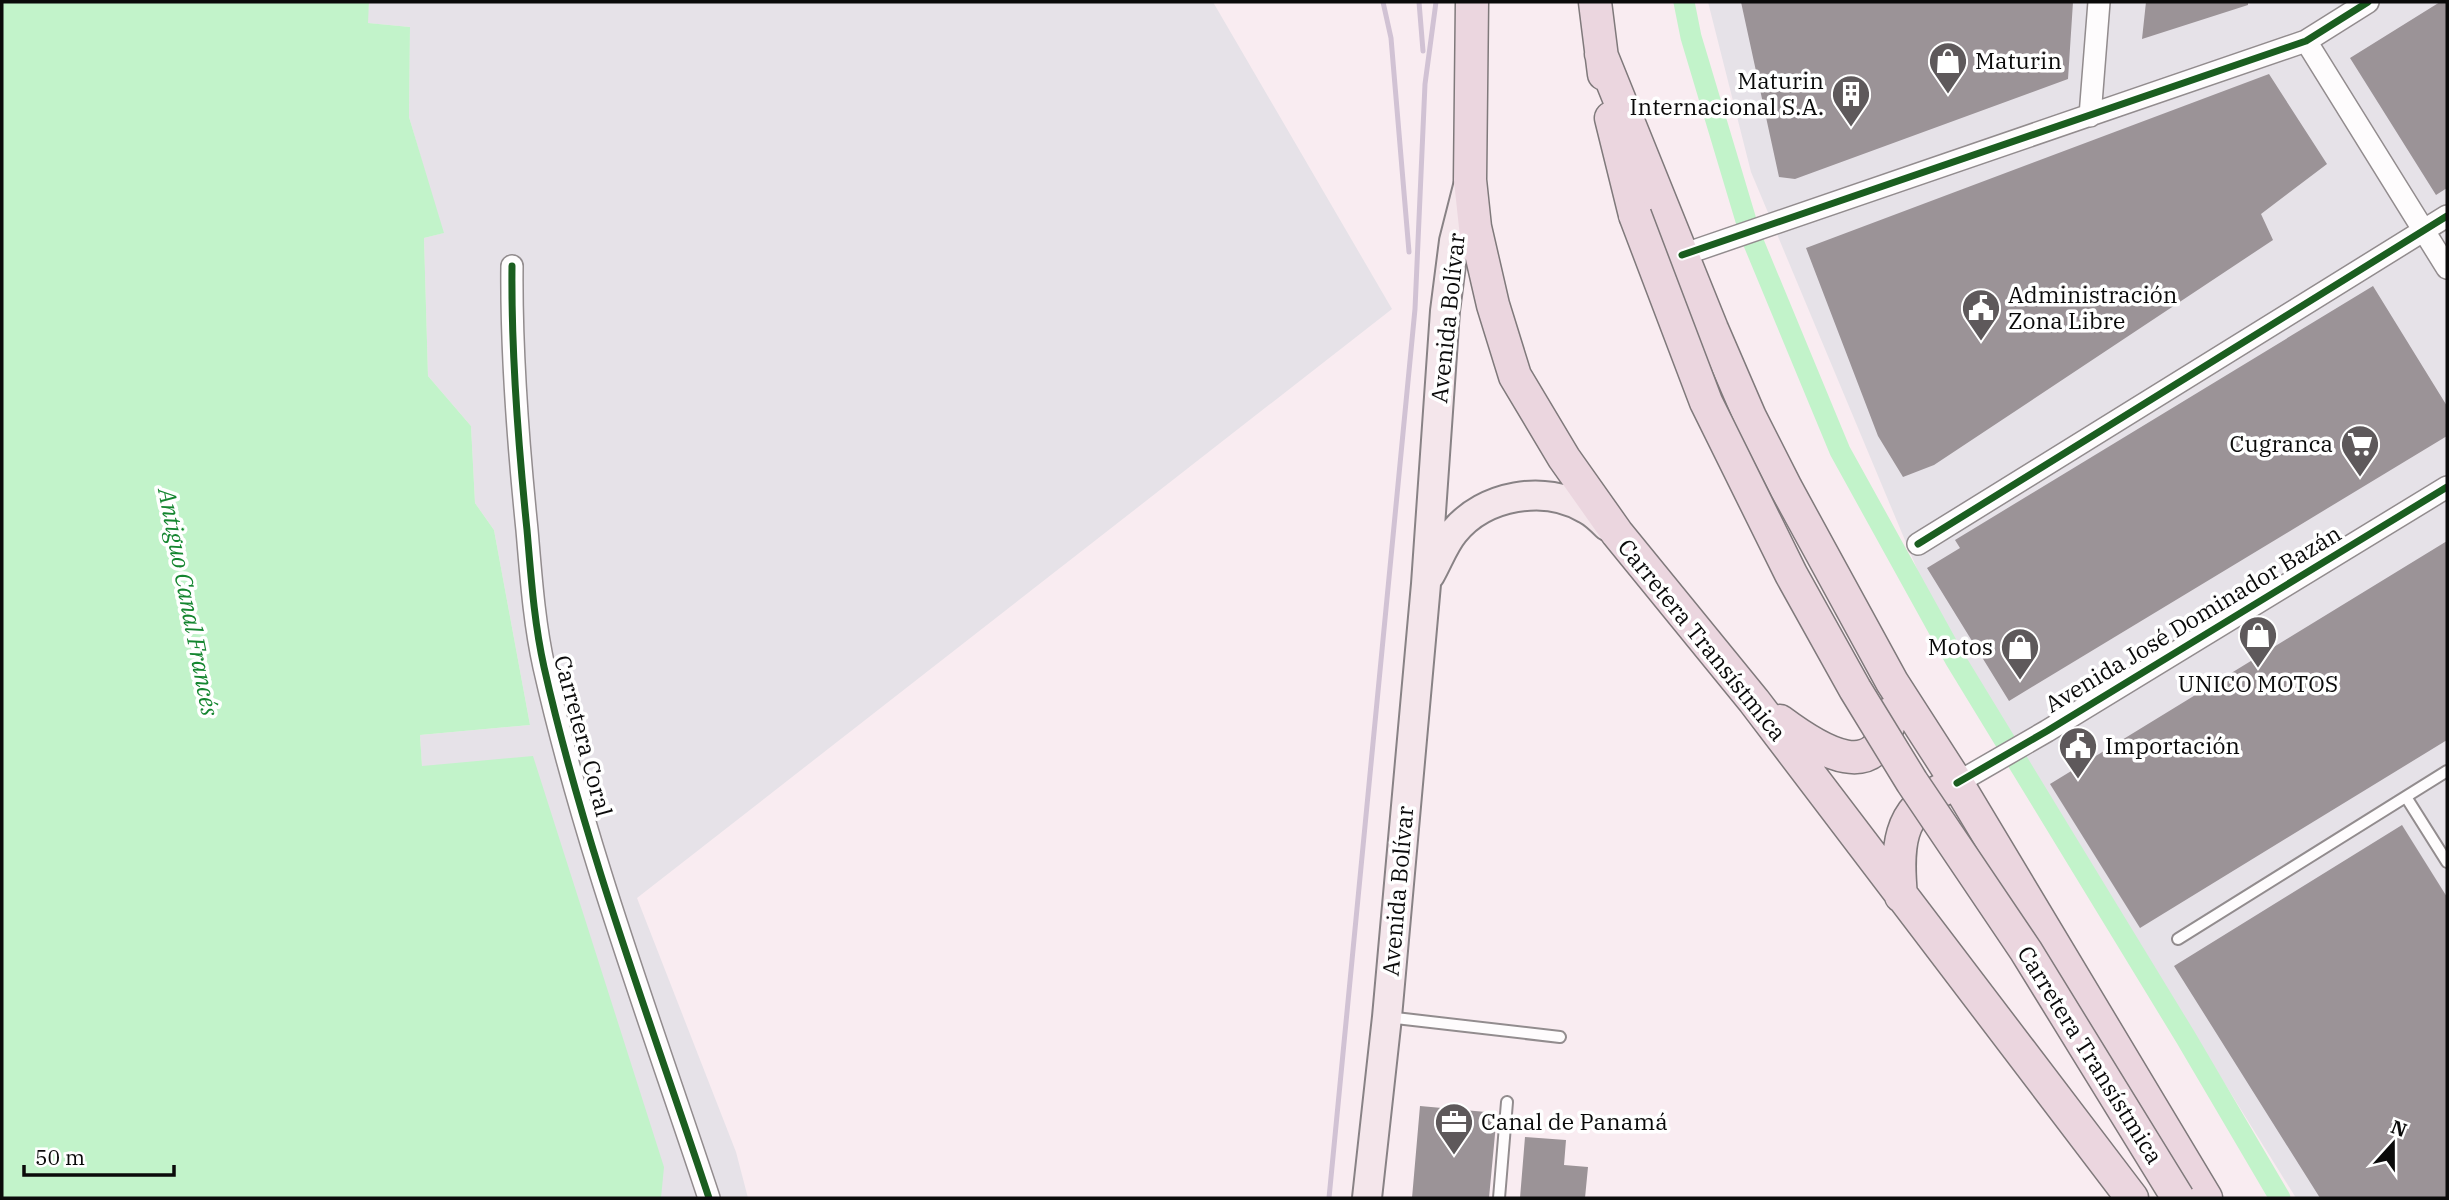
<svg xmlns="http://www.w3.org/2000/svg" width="2449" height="1200" font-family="'IBM Plex Serif',serif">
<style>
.industrial{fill:#e6e2e8}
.water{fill:#c2f3ca}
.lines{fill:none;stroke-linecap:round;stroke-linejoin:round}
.canal{stroke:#c2f3ca;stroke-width:21}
.building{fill:#9b9397}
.lane-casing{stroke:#928c8e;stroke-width:14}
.street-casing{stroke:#928c8e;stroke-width:24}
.secondary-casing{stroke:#888285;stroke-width:32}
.primary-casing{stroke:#7f797b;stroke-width:35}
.lane{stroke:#fefcfd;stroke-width:10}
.street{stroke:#fefcfd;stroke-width:21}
.secondary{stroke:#f4e6eb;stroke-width:28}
.primary{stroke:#ebd6df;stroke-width:32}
.rail{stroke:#d1c2d4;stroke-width:5}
.primary-bridge-casing{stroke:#7f797b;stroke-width:35;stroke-linecap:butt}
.primary-bridge{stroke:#ebd6df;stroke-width:32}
.cycleway-casing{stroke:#fff;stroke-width:11}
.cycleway{stroke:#1b5e20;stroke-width:7}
.labels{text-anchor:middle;stroke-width:7;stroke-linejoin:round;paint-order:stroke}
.poi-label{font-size:23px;fill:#0a0a0a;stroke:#fff;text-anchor:start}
.street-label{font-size:23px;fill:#0a0a0a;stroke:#fff}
.water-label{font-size:24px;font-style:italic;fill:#14852f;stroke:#fff}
</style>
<rect width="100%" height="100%" fill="#f9ecf1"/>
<path class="industrial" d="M 369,2 L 1213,2 L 1392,309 L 637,898 L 736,1152 L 748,1198 L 661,1198 L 422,767 L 420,735 L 530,725 L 494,530 L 475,503 L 471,426 L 428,376 L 424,238 L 443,233 L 409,117 L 410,27 L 367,23 Z
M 1708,2 L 2447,2 L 2447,1198 L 2296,1198 L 2146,957 L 1940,624 L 1751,172 Z"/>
<path class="water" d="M 2,2 L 369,2 L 368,23 L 410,27 L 409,117 L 444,233 L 424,238 L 428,376 L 471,426 L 475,503 L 494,530 L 530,725 L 420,735 L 422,766 L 533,756 L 664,1167 L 661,1198 L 2,1198 Z"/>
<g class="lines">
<path class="canal" d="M 1684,2 L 1691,37 L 1750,234 L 1840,451 L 1955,659 L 2186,1038 L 2280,1198"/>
</g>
<path class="building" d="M 1741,2 L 2073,2 L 2068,79 L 1795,179 L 1779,177 Z
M 2146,2 L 2248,2 L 2248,5 L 2142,39 Z
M 2440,2 L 2447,2 L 2447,188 L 2436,195 L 2350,58 Z
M 2269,74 L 2327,164 L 2261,214 L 2273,240 L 1934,465 L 1903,477 L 1878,436 L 1806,248 Z
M 2373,286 L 2447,406 L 2447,436 L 2009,701 L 1927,568 L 1960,548 L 1955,540 Z
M 2447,541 L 2447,740 L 2140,928 L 2050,784 Z
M 2402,825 L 2447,897 L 2447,1198 L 2320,1198 L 2174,966 Z
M 1420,1106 L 1497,1113 L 1489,1198 L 1412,1198 Z
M 1525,1137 L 1566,1140 L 1564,1165 L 1588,1167 L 1585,1198 L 1520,1198 Z"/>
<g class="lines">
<g class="lane-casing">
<path id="lane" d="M 2406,797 L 2447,862
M 2178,939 L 2447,771
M 1387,1017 L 1560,1037
M 1499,1198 L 1507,1102"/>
</g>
<g class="street-casing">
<path id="street" d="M 2306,41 L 2447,268
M 2090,116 L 2099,2
M 1682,255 L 2306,41 L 2368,2
M 512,266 C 511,354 518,442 527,530 C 531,576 534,622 544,667 C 585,848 651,1023 709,1198
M 1918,544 L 2447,216
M 1957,783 L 2047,731 L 2447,487"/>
</g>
<g class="secondary-casing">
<path id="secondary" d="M 1430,575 C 1438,561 1444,544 1454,532 C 1484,495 1545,484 1586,509 C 1594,513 1601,520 1607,526
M 1367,1198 L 1387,1017 L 1426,584 L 1445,311 L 1454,241 L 1468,186"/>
</g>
<g class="primary-casing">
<path id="primary" d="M 1472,2 L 1470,180 L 1475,227 L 1493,305 L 1515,376 L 1564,458 L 1617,533 L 1754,701 L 2132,1198
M 1595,2 L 1604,74
M 1601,54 L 1712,329 L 1750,417 L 1786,488 L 1892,682 L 1957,783 L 2206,1198
M 1611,118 L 1635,215
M 1780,721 C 1819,750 1879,789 1891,713
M 1901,896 C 1897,851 1896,809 1946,788"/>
</g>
<use href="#lane" class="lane"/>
<use href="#street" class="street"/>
<use href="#secondary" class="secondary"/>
<use href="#primary" class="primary"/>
<path class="rail" d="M 1383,2 L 1391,38 L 1409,252
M 1419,2 L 1423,51
M 1329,1198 L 1415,309 L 1425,84 L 1436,2"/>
<g class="primary-bridge-casing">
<path id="primary-bridge" d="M 1635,215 L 1706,402 L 1791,574 L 1855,689 L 1912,782 L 2026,951 L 2178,1198"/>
</g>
<use href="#primary-bridge" class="primary-bridge"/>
<g class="cycleway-casing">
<path id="cycleway" d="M 1682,255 L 2306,41 L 2368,2
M 512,266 C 511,354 518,442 527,530 C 531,576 534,622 544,667 C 585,848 651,1023 709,1198
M 1918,544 L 2447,216
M 1957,783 L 2047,731 L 2447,487"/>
</g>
<use href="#cycleway" class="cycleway"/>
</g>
<defs>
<g id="shop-pin" transform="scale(2.0125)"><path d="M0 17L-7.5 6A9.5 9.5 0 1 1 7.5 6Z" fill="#5e595b" stroke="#fff"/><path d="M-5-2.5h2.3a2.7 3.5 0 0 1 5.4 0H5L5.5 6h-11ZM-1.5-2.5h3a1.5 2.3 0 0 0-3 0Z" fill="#fff"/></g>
<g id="building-pin" transform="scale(2.0125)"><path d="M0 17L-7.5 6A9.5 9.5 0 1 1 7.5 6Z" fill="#5e595b" stroke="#fff"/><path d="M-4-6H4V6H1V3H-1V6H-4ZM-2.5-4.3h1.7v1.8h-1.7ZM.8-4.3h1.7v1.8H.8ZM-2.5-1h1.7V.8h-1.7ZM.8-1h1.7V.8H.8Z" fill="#fff"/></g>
<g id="civic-pin" transform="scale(2.0125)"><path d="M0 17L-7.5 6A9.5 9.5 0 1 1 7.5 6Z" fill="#5e595b" stroke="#fff"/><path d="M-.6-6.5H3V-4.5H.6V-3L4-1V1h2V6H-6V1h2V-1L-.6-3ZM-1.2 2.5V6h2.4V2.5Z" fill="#fff"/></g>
<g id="supermarket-pin" transform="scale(2.0125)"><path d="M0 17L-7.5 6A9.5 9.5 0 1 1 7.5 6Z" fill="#5e595b" stroke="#fff"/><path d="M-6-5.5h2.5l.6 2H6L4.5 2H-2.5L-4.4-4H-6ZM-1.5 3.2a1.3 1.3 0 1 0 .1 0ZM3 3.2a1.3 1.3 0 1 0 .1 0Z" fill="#fff"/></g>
<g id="office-pin" transform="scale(2.0125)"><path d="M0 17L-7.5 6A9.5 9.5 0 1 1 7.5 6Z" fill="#5e595b" stroke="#fff"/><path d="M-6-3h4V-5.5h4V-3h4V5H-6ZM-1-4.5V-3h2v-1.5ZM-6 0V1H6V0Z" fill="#fff"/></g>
</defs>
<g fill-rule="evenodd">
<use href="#shop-pin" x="1948" y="61"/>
<use href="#building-pin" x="1851" y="94"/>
<use href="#civic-pin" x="1981" y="308"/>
<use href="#supermarket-pin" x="2360" y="444"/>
<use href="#shop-pin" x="2258" y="635"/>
<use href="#shop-pin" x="2020" y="647"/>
<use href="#civic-pin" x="2078" y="746"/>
<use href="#office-pin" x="1454" y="1122"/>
</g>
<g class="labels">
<g class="poi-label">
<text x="1975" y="69">Maturin</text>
<text x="1824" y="89" text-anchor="end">Maturin<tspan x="1824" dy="26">Internacional S.A.</tspan></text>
<text x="2008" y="303">Administración<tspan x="2008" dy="26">Zona Libre</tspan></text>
<text x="2333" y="452" text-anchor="end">Cugranca</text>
<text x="1993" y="655" text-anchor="end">Motos</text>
<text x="2258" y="692" text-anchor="middle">UNICO MOTOS</text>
<text x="2105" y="754">Importación</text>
<text x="1481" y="1130">Canal de Panamá</text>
</g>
<g class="street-label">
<text transform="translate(1448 318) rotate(-84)" y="8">Avenida Bolívar</text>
<text transform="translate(2193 619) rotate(-31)" y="8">Avenida José Dominador Bazán</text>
<text transform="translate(1702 640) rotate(51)" y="8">Carretera Transístmica</text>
<text transform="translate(583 736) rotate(75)" y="8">Carretera Coral</text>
<text transform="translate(1398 891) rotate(-85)" y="8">Avenida Bolívar</text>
<text transform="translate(2090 1055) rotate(58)" y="8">Carretera Transístmica</text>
</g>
<g class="water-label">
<text transform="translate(188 602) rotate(79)" y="8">Antiguo Canal Francés</text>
</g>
</g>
<rect width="2449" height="1200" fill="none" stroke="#0a0a0a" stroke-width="7"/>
<g transform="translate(2393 1144) rotate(21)" stroke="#ffffff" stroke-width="5" paint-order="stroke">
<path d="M0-5L12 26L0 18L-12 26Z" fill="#0a0a0a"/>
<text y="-10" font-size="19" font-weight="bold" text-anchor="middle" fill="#0a0a0a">N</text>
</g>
<path d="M24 1165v10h150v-10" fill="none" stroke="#0a0a0a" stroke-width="3.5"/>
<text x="35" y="1165" font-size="21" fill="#0a0a0a" stroke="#ffffff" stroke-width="5" paint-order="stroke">50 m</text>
</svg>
